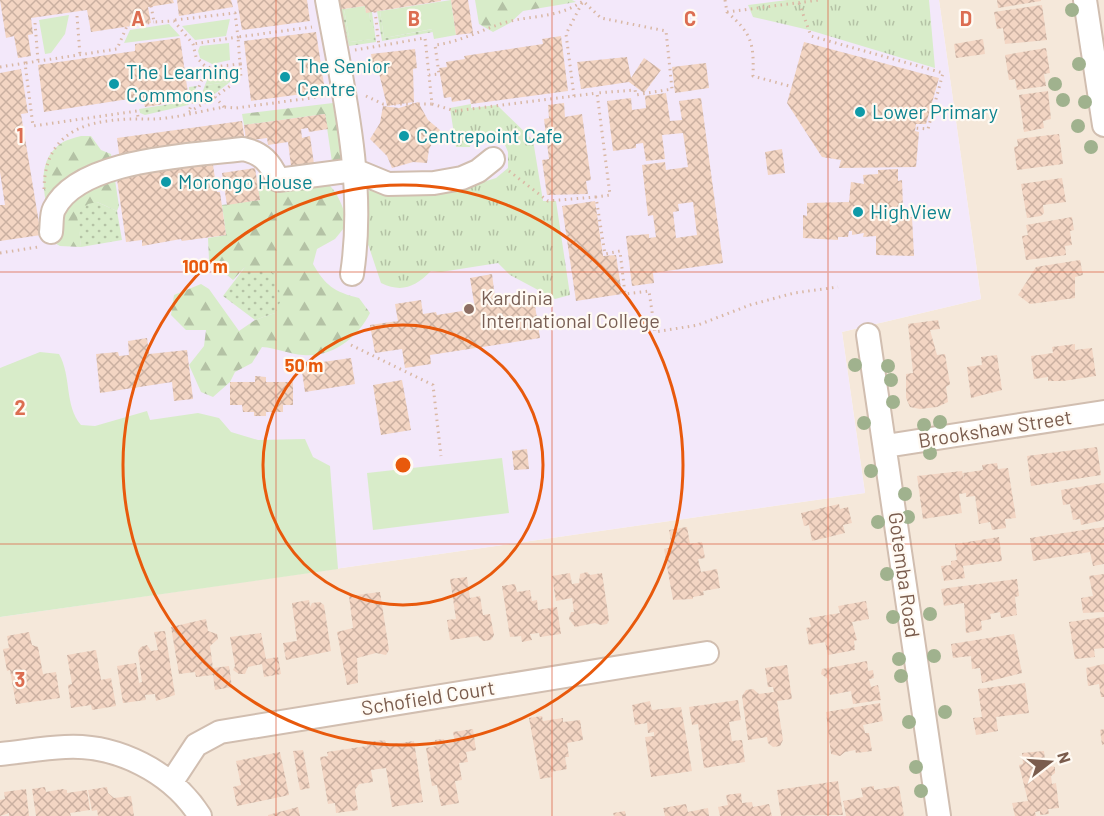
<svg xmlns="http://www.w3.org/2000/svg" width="1104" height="816" font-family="Barlow,sans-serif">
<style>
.residential{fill:#f5e8da}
.education{fill:#f3e8fa}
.grass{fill:#d8ecc9}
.forest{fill:url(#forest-firs)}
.park{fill:url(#park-tufts)}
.garden{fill:url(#garden-dots)}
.building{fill:url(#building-cross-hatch);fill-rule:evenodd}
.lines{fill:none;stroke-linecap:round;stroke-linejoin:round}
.minor-casing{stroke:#d1beb0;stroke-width:26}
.path{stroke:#d9b8a5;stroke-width:3;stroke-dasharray:1.5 4.5;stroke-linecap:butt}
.minor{stroke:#fff;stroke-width:22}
.tree{fill:#a0b28e}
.grid{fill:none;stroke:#dc6d51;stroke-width:1.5;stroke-opacity:0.55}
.ring{fill:none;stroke:#e8590c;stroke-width:3}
.culture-dot{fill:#0f9aa8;stroke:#fffaf3;stroke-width:2}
.education-dot{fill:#8d6e63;stroke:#fffaf3;stroke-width:2}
.labels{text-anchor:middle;stroke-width:4.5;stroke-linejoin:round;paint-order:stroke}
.culture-label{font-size:20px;fill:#0d838f;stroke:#fffaf3;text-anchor:start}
.education-label{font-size:20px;fill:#785e54;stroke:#fffaf3;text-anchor:start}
.street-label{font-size:20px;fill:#7a5c4d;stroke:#fffaf3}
.grid-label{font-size:20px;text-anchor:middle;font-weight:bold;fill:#dc6d51;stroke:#fffaf3;stroke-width:4.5;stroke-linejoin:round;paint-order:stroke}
.centre{fill:#e8590c;stroke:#fffaf3;stroke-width:3}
.ring-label{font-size:18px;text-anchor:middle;font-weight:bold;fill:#e8590c;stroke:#fffaf3;stroke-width:4.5;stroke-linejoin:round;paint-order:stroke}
</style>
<defs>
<pattern id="forest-firs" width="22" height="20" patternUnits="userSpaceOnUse" patternTransform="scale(1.5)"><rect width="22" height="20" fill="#d8ecc9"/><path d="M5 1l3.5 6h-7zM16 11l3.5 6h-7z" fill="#b4c2a5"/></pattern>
<pattern id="park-tufts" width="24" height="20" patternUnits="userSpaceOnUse" patternTransform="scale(1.5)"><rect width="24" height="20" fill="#d8ecc9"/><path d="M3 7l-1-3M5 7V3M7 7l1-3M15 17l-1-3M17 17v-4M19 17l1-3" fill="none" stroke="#b4c2a5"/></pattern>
<pattern id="garden-dots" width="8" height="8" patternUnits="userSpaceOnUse" patternTransform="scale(1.5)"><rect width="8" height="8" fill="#d8ecc9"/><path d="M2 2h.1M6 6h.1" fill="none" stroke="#b4c2a5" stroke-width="1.8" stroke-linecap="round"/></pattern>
<pattern id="building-cross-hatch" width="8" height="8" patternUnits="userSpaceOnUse" patternTransform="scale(1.5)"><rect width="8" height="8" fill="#f3d5c3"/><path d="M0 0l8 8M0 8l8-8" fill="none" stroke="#cab0a1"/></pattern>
</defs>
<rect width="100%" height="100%" fill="#fdf6ec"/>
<path class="residential" d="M 939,0 L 1104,0 L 1104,816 L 0,816 L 0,617 L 865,493 L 842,332 L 981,299 Z"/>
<path class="education" d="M 0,0 L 939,0 L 981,299 L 842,332 L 865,493 L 0,617 Z"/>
<path class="grass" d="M 451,0 L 456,35 L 434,39 L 432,29 L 384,38 L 380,11 Z
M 365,6 L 366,12 L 369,12 L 373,39 L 350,42 L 344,9 Z
M 69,15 L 65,34 L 51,53 L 45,54 L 39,20 Z
M 230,19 L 226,36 L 195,40 L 182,26 Z
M 169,24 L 180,36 L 124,43 L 130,30 Z
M 229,43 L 230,60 L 212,64 L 200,58 L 198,51 L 200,46 Z
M 231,71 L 230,82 L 205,85 L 210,73 Z
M 40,352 L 59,354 C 72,377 64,405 81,425 L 95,426 L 147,411 L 150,420 L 198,413 L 219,418 L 231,432 L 258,440 L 305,439 L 313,457 L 330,466 L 338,569 L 0,617 L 0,368 Z
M 502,458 L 509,513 L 373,530 L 367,473 Z"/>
<path class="forest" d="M 475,0 L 572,0 L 576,2 L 523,11 L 510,23 L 493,32 L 479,24 Z
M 333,103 L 343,167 L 333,169 L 325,114 L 244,125 L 242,114 Z
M 81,136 L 91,136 L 101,150 L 111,154 L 119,206 L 117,211 L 97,202 L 78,216 L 81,247 L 60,246 L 51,241 C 52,211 29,168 59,145 C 64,140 74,138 81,136 Z
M 316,176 C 336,185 341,202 348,223 L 335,239 L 317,249 L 313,264 C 325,285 334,292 359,298 L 370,313 C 358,337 333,358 303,355 C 289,354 276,348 262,347 L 252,363 L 235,372 L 230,382 L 213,397 L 201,392 L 189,365 L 204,346 L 206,330 L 186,330 L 171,315 L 174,295 L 201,284 L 209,289 L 239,331 L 255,320 L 275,313 L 245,267 L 233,280 L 209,260 L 208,238 L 226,235 L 222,205 L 260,200 L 257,183 Z"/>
<path class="park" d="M 787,0 L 929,0 L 935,68 L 809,30 L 753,17 L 748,5 Z
M 471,104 L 471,108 L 497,105 L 533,140 L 543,201 L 556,201 L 570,295 L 555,299 L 510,275 L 498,263 L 441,272 L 431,271 C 415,287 402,293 381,283 L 365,235 L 359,201 L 371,189 L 392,183 L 462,178 L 480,183 L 496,178 L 508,168 L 508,152 L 503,140 L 485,135 L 472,135 L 470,147 L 456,147 L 450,108 Z"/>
<path class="garden" d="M 341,9 L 344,9 L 350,42 L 372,39 L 369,12 L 372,12 L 376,42 L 349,46 Z
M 377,11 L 380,11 L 384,38 L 433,29 L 433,32 L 382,41 Z
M 230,82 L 207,100 L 202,93 L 205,85 Z
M 197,86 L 188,105 L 145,115 L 140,113 L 139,109 L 190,101 L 189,87 Z
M 97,202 L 117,211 L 122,240 L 81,247 L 77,215 L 88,204 Z
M 245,267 L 276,274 L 281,300 L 275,313 L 255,320 L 223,296 Z"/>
<path class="building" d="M 0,0 L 173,0 L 174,3 L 148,7 L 151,23 L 91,32 L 87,10 L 31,18 L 33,34 L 28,35 L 31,56 L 18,58 L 14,36 L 6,38 Z
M 177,0 L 231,0 L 233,7 L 179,16 Z
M 237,0 L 307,0 L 310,21 L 242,30 Z
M 334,0 L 441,0 L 441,1 L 366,13 L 365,6 L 335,10 Z
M 451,0 L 468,0 L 473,33 L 456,35 Z
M 997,0 L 1041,0 L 1041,1 L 998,8 Z
M 1042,5 L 1047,40 L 1005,44 L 1003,28 L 997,29 L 994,12 Z
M 316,32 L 325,91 L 251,101 L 244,41 Z
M 561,36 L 568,91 L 471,104 L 470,99 L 452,102 L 451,97 L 444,98 L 439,68 L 447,67 L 446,62 L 465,59 L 464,56 L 543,44 L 542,39 Z
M 180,38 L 189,100 L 145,107 L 142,97 L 44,112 L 38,65 L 135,51 L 135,44 Z
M 983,39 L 985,54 L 956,58 L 954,44 Z
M 804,42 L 939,78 L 926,124 L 916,124 L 915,131 L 919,132 L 916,167 L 839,168 L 841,160 L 822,157 L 787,103 Z
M 1046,48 L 1050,73 L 1044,74 L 1046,86 L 1017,90 L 1015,79 L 1009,80 L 1005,55 Z
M 415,49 L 417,68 L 413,69 L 414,102 L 387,106 L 379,73 L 374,74 L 371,54 Z
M 627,57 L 631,78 L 644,58 L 661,70 L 644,93 L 629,82 L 581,89 L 577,62 Z
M 706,63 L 709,88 L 675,93 L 672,67 Z
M 21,69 L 28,113 L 21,114 L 41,235 L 0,241 L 0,205 L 5,205 L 0,172 L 0,73 Z
M 1048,91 L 1051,119 L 1043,121 L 1044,128 L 1024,132 L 1019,95 Z
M 666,93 L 670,121 L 682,120 L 679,101 L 701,98 L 723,263 L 653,273 L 654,283 L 632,286 L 626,236 L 649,234 L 649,238 L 656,237 L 653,215 L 648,216 L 642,165 L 665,162 L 666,170 L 688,167 L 683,133 L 662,135 L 665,159 L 646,161 L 643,143 L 636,144 L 636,148 L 613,151 L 607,101 L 631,98 L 632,110 L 646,108 L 645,96 ZM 693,202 L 697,235 L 676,238 L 673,212 L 679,211 L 678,204 Z
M 418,102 L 428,120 L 440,130 L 429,149 L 427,163 L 413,162 L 392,168 L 387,156 L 370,139 L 380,123 L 383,106 L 399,108 Z
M 564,103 L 565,117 L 582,114 L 591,180 L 586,181 L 588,194 L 547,195 L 542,160 L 549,159 L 544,119 L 549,118 L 548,105 Z
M 325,114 L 328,129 L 309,132 L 308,128 L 301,129 L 302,138 L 310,136 L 315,171 L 292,174 L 288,142 L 268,145 L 267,138 L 246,141 L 244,125 Z
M 242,121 L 245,142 L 224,157 L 225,163 L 213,165 L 217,192 L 220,192 L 226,235 L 182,241 L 181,239 L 142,246 L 142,240 L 126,242 L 116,172 L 120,161 L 117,138 Z
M 1059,134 L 1063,164 L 1017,170 L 1014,147 L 1018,146 L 1017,139 Z
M 782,149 L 785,173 L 768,175 L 765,152 Z
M 255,168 L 260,200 L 227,205 L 222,173 Z
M 898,169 L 898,181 L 902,180 L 903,208 L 908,208 L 908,217 L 912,217 L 914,256 L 876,255 L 876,236 L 863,237 L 864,233 L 852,235 L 852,231 L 849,231 L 848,237 L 838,237 L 838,240 L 803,238 L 803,215 L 807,216 L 807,203 L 849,202 L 851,182 L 864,184 L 863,175 L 878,174 L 878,170 Z
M 1062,178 L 1066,202 L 1043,205 L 1044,213 L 1041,216 L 1027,218 L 1021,184 Z
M 595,201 L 603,256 L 616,255 L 622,294 L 576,301 L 562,206 Z
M 1072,217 L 1074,230 L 1070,231 L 1072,245 L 1065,246 L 1066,255 L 1026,260 L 1022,236 L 1028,235 L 1026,225 Z
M 1080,260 L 1083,275 L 1075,277 L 1075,298 L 1030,304 L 1018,295 L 1036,267 Z
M 492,274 L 496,305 L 534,299 L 540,338 L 430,355 L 431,364 L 405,368 L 402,349 L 375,353 L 370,325 L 398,321 L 395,304 L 421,300 L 423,314 L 436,312 L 437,315 L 475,309 L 470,278 Z
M 938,320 L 940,329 L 930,330 L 937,355 L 945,354 L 950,384 L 946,387 L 948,402 L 937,407 L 920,409 L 910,407 L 906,398 L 906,374 L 913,373 L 908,324 Z
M 147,338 L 149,354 L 187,350 L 193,399 L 174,401 L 172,382 L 100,393 L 96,354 L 118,352 L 119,356 L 129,355 L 128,341 Z
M 1075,344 L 1075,350 L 1092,348 L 1096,376 L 1063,381 L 1048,381 L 1048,377 L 1034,379 L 1031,356 L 1053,353 L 1052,347 Z
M 997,355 L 1002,390 L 971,398 L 967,367 L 982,365 L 981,357 Z
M 351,358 L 355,384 L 305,392 L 301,365 Z
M 255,376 L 266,377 L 266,382 L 293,382 L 293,405 L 283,405 L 283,412 L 266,412 L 266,416 L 254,416 L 254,412 L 243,412 L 242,405 L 230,405 L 230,382 L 255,382 Z
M 402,380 L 411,430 L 381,435 L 373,385 Z
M 1097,447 L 1101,475 L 1031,486 L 1027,456 Z
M 527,449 L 529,469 L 514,470 L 512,451 Z
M 997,463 L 998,469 L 1008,468 L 1016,518 L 1005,519 L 1006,528 L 992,530 L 990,522 L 979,524 L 975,496 L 966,497 L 966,493 L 959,494 L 962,513 L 923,519 L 917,476 L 962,471 L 965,484 L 963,473 L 983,470 L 982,465 Z
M 1104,483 L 1104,520 L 1081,525 L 1080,519 L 1073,520 L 1070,504 L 1063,505 L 1061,490 Z
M 839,504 L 840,509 L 848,507 L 852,523 L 843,525 L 845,533 L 812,541 L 809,525 L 804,526 L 801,513 Z
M 687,527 L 690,544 L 702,542 L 705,558 L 698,559 L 701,572 L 717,569 L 720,588 L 703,591 L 704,595 L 693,597 L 693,599 L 673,600 L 664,549 L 672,547 L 669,530 Z
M 1104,527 L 1104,564 L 1093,566 L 1090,552 L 1033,561 L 1030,538 Z
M 999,537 L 1002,561 L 963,566 L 965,578 L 944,581 L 941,566 L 951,565 L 951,561 L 957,560 L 955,544 Z
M 587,572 L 590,575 L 602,573 L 609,620 L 607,624 L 601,625 L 595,623 L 575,627 L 569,619 L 571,612 L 574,612 L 572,598 L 556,601 L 552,576 L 570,573 L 572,584 L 579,583 L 580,574 Z
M 1104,574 L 1104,612 L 1083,613 L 1081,598 L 1093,596 L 1089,576 Z
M 467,577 L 470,598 L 480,596 L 483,615 L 490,614 L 494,635 L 491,640 L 483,641 L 478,636 L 450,640 L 447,620 L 456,619 L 450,579 Z
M 1017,579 L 1019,596 L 1015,597 L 1017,615 L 1001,618 L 1000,612 L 990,614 L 991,619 L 981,621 L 982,630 L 966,633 L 964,603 L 944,606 L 941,589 Z
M 515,584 L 517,592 L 530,590 L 532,601 L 537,600 L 538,610 L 557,607 L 561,634 L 540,637 L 539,633 L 530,634 L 532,640 L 522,642 L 521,636 L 510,637 L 502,586 Z
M 380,592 L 389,650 L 386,655 L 376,653 L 357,658 L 358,683 L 347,685 L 337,632 L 353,628 L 349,596 Z
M 309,600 L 310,607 L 312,603 L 320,602 L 324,605 L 331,651 L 286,660 L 283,643 L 297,641 L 292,603 Z
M 866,601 L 869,619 L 852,622 L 857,640 L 854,641 L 855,650 L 828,655 L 825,642 L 809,645 L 806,628 L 811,627 L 809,618 L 840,613 L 838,606 Z
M 1104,617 L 1104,648 L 1094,649 L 1095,657 L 1075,659 L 1069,622 Z
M 206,619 L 208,631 L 217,634 L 218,639 L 210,646 L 213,668 L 229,666 L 232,687 L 215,690 L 213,675 L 196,677 L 195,672 L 179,674 L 171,627 Z
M 165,631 L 175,695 L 156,701 L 155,694 L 145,695 L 146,700 L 123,703 L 117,666 L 136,663 L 139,683 L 142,682 L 138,651 L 141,647 L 147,645 L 151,651 L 158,650 L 154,632 Z
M 29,632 L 32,645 L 38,647 L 43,674 L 56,672 L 60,698 L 16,704 L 10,670 L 7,671 L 3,649 L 9,648 L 7,636 Z
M 261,633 L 266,659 L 278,657 L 281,674 L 264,677 L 262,664 L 248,667 L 245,674 L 239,674 L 233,670 L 235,666 L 230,637 Z
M 1014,634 L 1022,673 L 982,683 L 980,668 L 972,669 L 971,656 L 953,658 L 951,644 Z
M 96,650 L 101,680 L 111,678 L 116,706 L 92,710 L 91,705 L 71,708 L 68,685 L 72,684 L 67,655 Z
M 867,661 L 868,671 L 873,670 L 874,678 L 869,679 L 871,687 L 878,685 L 881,700 L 853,704 L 851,691 L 830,695 L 828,679 L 821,674 L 822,669 Z
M 1104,664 L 1104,697 L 1101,697 L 1099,684 L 1088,686 L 1086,668 Z
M 787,665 L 792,699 L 777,701 L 783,740 L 780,746 L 773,747 L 768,743 L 767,737 L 748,740 L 742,696 L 746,690 L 753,689 L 759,694 L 774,692 L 773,687 L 768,687 L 765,668 Z
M 1025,683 L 1029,713 L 996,717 L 998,731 L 976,735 L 973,718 L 982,717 L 978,689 Z
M 738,700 L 741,720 L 729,722 L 732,741 L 742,740 L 745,762 L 704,768 L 698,724 L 692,725 L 689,707 Z
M 650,701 L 652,710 L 681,707 L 692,771 L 651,777 L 645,737 L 654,736 L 654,732 L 648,733 L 647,723 L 635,725 L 632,705 Z
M 880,703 L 883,721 L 863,725 L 865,733 L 869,733 L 872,751 L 856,753 L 855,750 L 845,752 L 840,756 L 831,754 L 826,712 Z
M 542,716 L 543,721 L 563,718 L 563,722 L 580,720 L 583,740 L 567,743 L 569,757 L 565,757 L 567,769 L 551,772 L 552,777 L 540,779 L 529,718 Z
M 473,729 L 476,750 L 466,752 L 468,762 L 459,763 L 462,780 L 455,781 L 459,803 L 441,806 L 437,785 L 432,786 L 426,748 L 436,746 L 435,740 L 444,739 L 445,744 L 455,742 L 453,732 Z
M 1104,729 L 1104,744 L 1102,745 L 1100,730 Z
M 385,740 L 386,745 L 414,741 L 423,802 L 392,807 L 386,768 L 371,770 L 373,782 L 359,784 L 355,790 L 358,810 L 336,813 L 335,803 L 328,804 L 320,757 L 328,756 L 327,752 L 367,746 L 367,742 Z
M 303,750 L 310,788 L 300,790 L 293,751 Z
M 1044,751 L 1045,761 L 1049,761 L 1049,766 L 1055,767 L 1055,773 L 1051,776 L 1052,784 L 1056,783 L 1059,808 L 1048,809 L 1049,814 L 1040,815 L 1040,811 L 1035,812 L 1036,816 L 1015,816 L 1012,803 L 1028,801 L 1019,765 L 1023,764 L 1022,753 Z
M 280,752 L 289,795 L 237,806 L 233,787 L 241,785 L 236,761 Z
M 838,781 L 843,815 L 781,816 L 777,790 Z
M 874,786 L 874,790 L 899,786 L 904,816 L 846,816 L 843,801 L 863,797 L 861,788 Z
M 45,787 L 46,792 L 62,789 L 67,790 L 67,793 L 87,790 L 90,810 L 70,813 L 71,816 L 36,816 L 32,789 Z
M 107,787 L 108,793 L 114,798 L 131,796 L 134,816 L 98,816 L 97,810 L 92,811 L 88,790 Z
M 26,789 L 29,816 L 9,816 L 9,813 L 0,816 L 0,800 L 5,799 L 4,792 Z
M 741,793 L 742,803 L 752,802 L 753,807 L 769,804 L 772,816 L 720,816 L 718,807 L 728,805 L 726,795 Z
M 686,804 L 688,812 L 708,808 L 709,816 L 665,816 L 663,808 Z
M 298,807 L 300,816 L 268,816 L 268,815 Z
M 625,811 L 626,816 L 614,816 L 613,813 Z"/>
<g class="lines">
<g class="minor-casing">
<path id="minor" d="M 327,0 C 343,89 366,183 352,274
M 1085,0 L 1104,125
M 51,232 C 52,225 51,215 54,209 C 79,158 192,156 243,149 C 262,153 270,162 278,180 L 354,170 L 388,184 L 434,183 L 462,178 L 478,171 L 493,159
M 868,335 L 939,816
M 886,446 L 1104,412
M 0,754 C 21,752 43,748 65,747 C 117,744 172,772 200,816
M 171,783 L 196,745 L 220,732 L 707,653"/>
</g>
<path class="path" d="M 150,0 L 154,22 L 174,21 L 193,44 L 196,57 L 207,68 L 188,113
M 725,0 L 727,12 C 752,34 754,43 753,76 L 793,87
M 799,3 L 811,36 L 943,73 L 928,129 L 915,128
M 375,11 L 379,46
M 727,12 L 819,0
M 77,16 L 80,55
M 175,20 L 235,13 L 238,37 L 193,44
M 35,23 L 38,61
M 355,50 L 425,38 L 429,75 L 439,74 L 435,45 C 461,42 482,29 507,22 C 533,15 559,18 583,1 L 601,18 L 666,31 L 672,89 L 636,95 L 635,90 L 597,93 L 610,195 L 596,197 L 605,254 L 620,251 L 625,294 L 649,291 L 655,332 L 698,325 L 750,305 L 794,293 L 838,287
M 26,63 L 117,49 L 127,26 L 154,22
M 0,67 L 25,63 L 33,126 L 137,111 L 138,117
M 185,70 L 240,64 L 238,37 L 312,27
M 366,96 L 383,104 L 432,104 L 429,75
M 574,96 L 566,34 L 582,3
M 432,104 L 455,111 L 597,93
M 224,107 L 215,97 L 241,78 L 240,64 L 246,63
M 189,112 L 215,97
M 509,171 L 548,201 L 596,197
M 44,189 C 45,124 97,118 151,119 C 174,119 201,111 224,107 L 236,108 L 326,96
M 0,253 L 38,247
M 351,345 L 433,385 L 441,456"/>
<use href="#minor" class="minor"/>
</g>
<g class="tree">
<circle cx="1072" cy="10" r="7"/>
<circle cx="1079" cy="64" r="7"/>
<circle cx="1055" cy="84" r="7"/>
<circle cx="1063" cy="100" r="7"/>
<circle cx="1085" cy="102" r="7"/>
<circle cx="1078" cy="126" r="7"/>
<circle cx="1091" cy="147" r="7"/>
<circle cx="855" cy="365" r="7"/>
<circle cx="888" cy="366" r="7"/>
<circle cx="891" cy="380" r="7"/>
<circle cx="893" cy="402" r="7"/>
<circle cx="940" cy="422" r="7"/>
<circle cx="864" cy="423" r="7"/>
<circle cx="924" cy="425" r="7"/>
<circle cx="930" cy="453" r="7"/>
<circle cx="871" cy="471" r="7"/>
<circle cx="905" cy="494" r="7"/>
<circle cx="908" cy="517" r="7"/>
<circle cx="878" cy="522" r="7"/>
<circle cx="887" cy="574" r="7"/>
<circle cx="930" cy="614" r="7"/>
<circle cx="893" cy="617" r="7"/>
<circle cx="934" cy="656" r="7"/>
<circle cx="899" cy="659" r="7"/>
<circle cx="901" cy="676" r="7"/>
<circle cx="945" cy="712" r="7"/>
<circle cx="909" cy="722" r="7"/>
<circle cx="916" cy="767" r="7"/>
<circle cx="921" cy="791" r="7"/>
</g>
<path class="grid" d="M 276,0 L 276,816M 552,0 L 552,816M 828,0 L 828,816M 0,272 L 1104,272M 0,544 L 1104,544"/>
<g class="ring">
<circle cx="403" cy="465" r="140"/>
<circle cx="403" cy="465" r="280"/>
</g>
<g class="culture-dot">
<circle cx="285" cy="77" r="6"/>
<circle cx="114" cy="84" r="6"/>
<circle cx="860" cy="112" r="6"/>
<circle cx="404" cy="136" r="6"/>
<circle cx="166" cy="182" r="6"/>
<circle cx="858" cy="212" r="6"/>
</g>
<circle class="education-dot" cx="469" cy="309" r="6"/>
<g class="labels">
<g class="culture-label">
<text x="297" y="73">The Senior<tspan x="297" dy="23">Centre</tspan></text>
<text x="126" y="79">The Learning<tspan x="126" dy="23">Commons</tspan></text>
<text x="872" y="119">Lower Primary</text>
<text x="416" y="143">Centrepoint Cafe</text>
<text x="178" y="189">Morongo House</text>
<text x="870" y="219">HighView</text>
</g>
<g class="education-label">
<text x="481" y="305">Kardinia<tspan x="481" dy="23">International College</tspan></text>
</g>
<g class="street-label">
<text transform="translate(995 429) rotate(-9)" y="7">Brookshaw Street</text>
<text transform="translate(904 575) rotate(82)" y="7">Gotemba Road</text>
<text transform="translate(428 698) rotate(-9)" y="7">Schofield Court</text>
</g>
</g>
<g class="grid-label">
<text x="138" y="26">A</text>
<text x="414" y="26">B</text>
<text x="690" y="26">C</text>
<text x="966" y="26">D</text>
<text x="20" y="143">1</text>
<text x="20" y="415">2</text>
<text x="20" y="687">3</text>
</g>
<circle cx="403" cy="465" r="9" class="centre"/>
<g class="ring-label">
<text x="205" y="273">100 m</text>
<text x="304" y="372">50 m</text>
</g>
<g transform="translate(1050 762) rotate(73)" stroke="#fffaf3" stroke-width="4.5" paint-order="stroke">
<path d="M0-4.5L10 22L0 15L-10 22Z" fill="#7a5c4d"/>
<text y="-9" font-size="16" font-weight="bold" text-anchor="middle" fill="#7a5c4d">N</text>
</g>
</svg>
